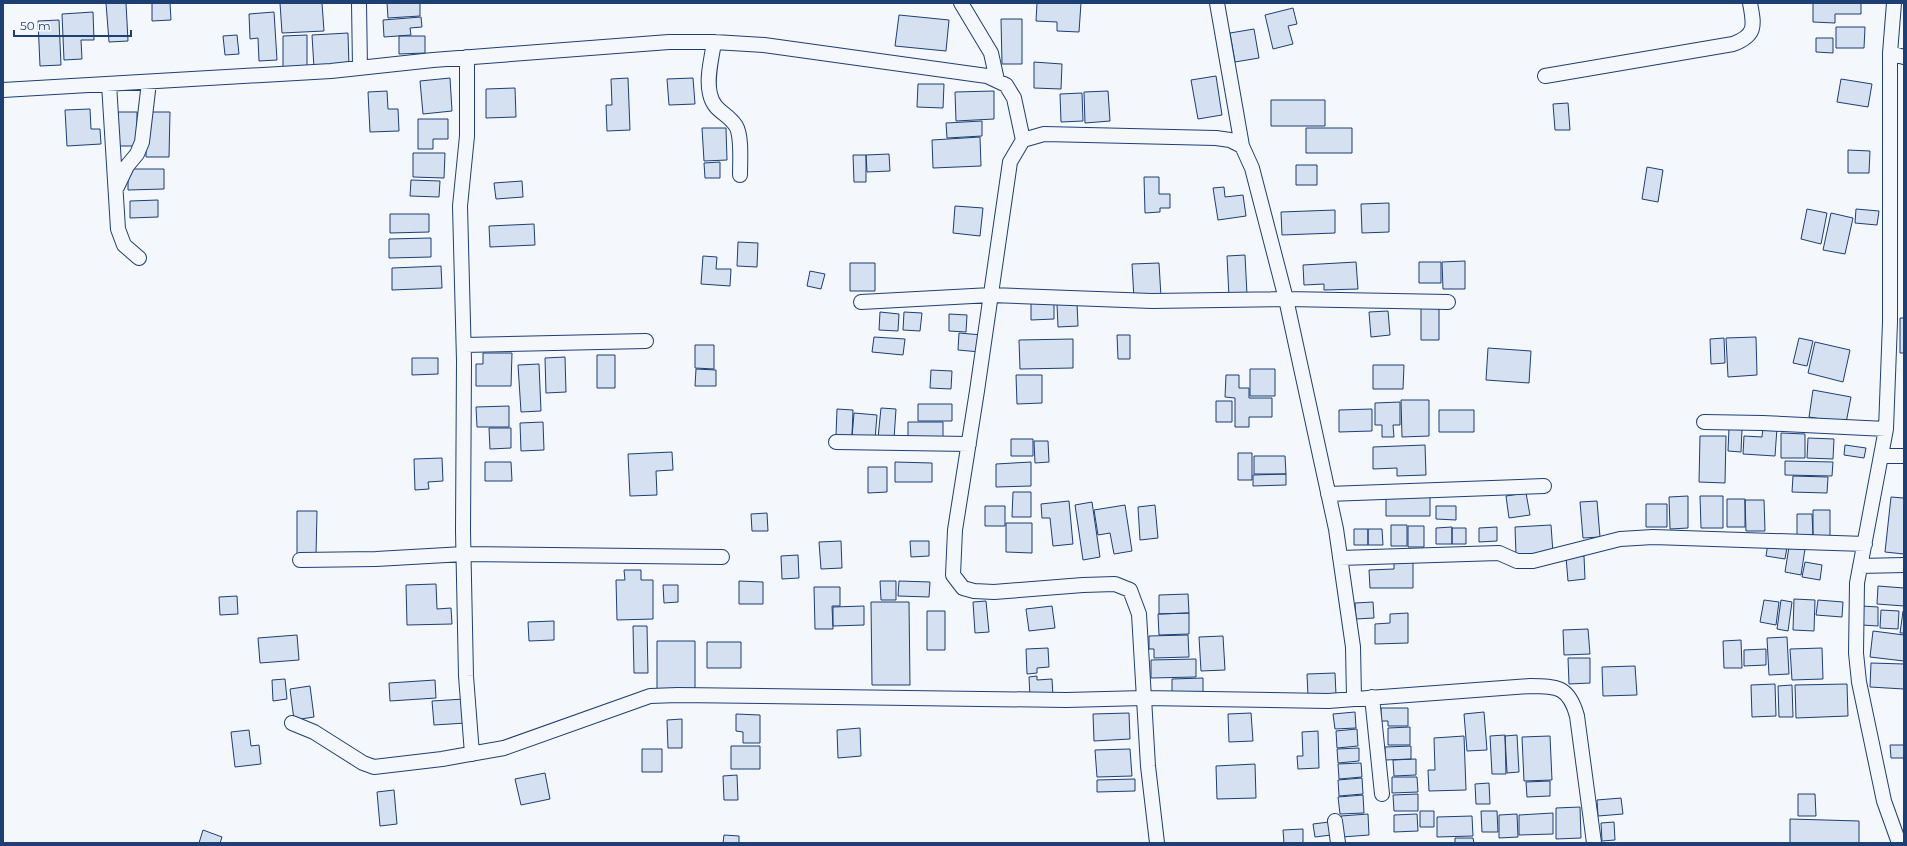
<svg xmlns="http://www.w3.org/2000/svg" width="1907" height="846" font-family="Montserrat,sans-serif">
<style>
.building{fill:#d5e0f0;stroke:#1d3f73}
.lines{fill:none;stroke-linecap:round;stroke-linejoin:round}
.street-casing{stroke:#1d3f73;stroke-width:16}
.street{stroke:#f4f7fb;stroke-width:14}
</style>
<rect width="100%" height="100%" fill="#f4f7fb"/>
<path class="building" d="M 106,3 L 126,3 L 128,41 L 109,42 Z
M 152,3 L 170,3 L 171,20 L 152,21 Z
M 280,3 L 322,3 L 324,31 L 282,33 Z
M 387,3 L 420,3 L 420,16 L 388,18 Z
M 1037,3 L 1081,3 L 1079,32 L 1057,31 L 1057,22 L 1036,21 Z
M 1813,3 L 1861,3 L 1861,14 L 1835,14 L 1835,23 L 1813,22 Z
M 1293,8 L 1297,24 L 1288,26 L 1293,44 L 1273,49 L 1265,15 Z
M 93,12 L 94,40 L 81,40 L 82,59 L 64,60 L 62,14 Z
M 274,12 L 277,60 L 259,61 L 258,38 L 250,39 L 249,14 Z
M 899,15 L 949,20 L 946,51 L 895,46 Z
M 421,17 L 422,27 L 410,28 L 411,35 L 384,37 L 383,20 Z
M 1001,19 L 1022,19 L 1022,64 L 1002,64 Z
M 59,20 L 61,65 L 40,66 L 38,21 Z
M 1836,27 L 1865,27 L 1864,48 L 1836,48 Z
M 1254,29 L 1259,58 L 1235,62 L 1230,33 Z
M 348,33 L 349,67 L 314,68 L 312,35 Z
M 237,35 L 239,54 L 225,55 L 223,36 Z
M 307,35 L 307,66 L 283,67 L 283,36 Z
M 399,36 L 425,36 L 425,53 L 399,54 Z
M 1816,38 L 1833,38 L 1833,53 L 1816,52 Z
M 1034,62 L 1062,64 L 1061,89 L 1034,88 Z
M 1216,76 L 1222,115 L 1198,119 L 1191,80 Z
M 450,78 L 452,111 L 423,114 L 420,81 Z
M 628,78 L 630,130 L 607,131 L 606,105 L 612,105 L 611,79 Z
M 693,78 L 695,104 L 669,105 L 667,79 Z
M 1841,79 L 1872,84 L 1868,107 L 1837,102 Z
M 918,84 L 944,84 L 943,108 L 917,107 Z
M 515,88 L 516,117 L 486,118 L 486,89 Z
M 387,91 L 388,109 L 398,109 L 399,131 L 370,132 L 368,92 Z
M 994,91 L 994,119 L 956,121 L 955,92 Z
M 1108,91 L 1110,121 L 1085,123 L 1084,92 Z
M 1082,93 L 1083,121 L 1061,122 L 1060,94 Z
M 1271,100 L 1325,100 L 1325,126 L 1271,126 Z
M 1568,103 L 1570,130 L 1555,130 L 1553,104 Z
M 90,109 L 91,129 L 100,129 L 101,144 L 67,146 L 65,110 Z
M 118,112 L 137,112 L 137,146 L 119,146 Z
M 147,112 L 170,112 L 169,157 L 146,157 Z
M 418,119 L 448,119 L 448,139 L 433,139 L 433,149 L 418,149 Z
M 982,121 L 982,136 L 947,138 L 946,123 Z
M 702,128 L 726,128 L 727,160 L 704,161 Z
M 1306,128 L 1352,128 L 1352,153 L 1306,153 Z
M 980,137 L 981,166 L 933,168 L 932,140 Z
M 1848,150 L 1870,151 L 1869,173 L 1848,173 Z
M 413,153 L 445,153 L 444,178 L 413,177 Z
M 889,154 L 890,171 L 867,172 L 866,155 Z
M 853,155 L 866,155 L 866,182 L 854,182 Z
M 720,162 L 720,178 L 705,178 L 704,163 Z
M 1296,165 L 1317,165 L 1317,185 L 1296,185 Z
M 1647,167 L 1663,170 L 1658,202 L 1642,199 Z
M 128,169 L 164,169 L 164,189 L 128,190 Z
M 1144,177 L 1159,177 L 1159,194 L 1170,194 L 1170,208 L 1160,208 L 1160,212 L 1145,213 Z
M 411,180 L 440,181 L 439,197 L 410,196 Z
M 522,181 L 523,197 L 496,199 L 494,183 Z
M 1224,187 L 1225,197 L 1243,195 L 1246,216 L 1218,220 L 1213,188 Z
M 158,200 L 158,217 L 130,218 L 130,201 Z
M 1389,203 L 1389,232 L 1362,233 L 1361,204 Z
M 955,206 L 983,208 L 980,236 L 953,233 Z
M 1807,209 L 1827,213 L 1821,244 L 1801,239 Z
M 1856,209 L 1879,211 L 1877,225 L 1855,223 Z
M 1335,210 L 1335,233 L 1282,235 L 1281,212 Z
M 1831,213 L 1853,218 L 1845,254 L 1823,250 Z
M 390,214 L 429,214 L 429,232 L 390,233 Z
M 534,224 L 535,245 L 490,247 L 489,226 Z
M 431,238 L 431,257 L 389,258 L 389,239 Z
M 738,242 L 758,243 L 757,267 L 737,266 Z
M 1245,255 L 1247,295 L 1229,297 L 1227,256 Z
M 703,256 L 717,257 L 716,269 L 731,269 L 730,286 L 701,284 Z
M 1465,261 L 1465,289 L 1443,289 L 1442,262 Z
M 1356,262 L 1358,289 L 1324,290 L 1324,284 L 1304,285 L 1303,265 Z
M 1419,262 L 1441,262 L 1441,283 L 1419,283 Z
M 850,263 L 875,263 L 875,291 L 850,291 Z
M 1159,263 L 1161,297 L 1134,299 L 1132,264 Z
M 441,266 L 442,288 L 392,290 L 392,268 Z
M 810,271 L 825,274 L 821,289 L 807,286 Z
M 1054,298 L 1054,319 L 1031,320 L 1031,299 Z
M 1077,303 L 1078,326 L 1058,327 L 1057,304 Z
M 1421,305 L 1439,305 L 1439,340 L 1421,340 Z
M 1388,311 L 1390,335 L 1371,337 L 1369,312 Z
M 880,312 L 899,314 L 898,331 L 879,330 Z
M 904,312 L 922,313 L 920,331 L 903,330 Z
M 949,314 L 967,315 L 966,332 L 949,331 Z
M 1900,318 L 1904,318 L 1904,353 L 1900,353 Z
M 959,333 L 982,335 L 980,352 L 958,350 Z
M 1117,335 L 1130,335 L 1130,359 L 1118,359 Z
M 874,337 L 905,339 L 903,355 L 872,352 Z
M 1756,337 L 1757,375 L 1728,377 L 1726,338 Z
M 1724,338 L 1725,363 L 1711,364 L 1710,339 Z
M 1799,338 L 1813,341 L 1807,366 L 1793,363 Z
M 1073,339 L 1073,368 L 1020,369 L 1019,340 Z
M 1815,342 L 1850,350 L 1843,382 L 1808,373 Z
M 695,345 L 714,345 L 714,369 L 695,368 Z
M 1488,348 L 1531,351 L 1529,383 L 1486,380 Z
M 483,353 L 512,353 L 511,386 L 476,386 L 476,364 L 483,364 Z
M 597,355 L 615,355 L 615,388 L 597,388 Z
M 565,357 L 566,392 L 546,393 L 545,358 Z
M 412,358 L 438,358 L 438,374 L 412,375 Z
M 539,364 L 541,411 L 521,412 L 518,365 Z
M 1373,365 L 1404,365 L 1403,389 L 1373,389 Z
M 696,369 L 716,370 L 716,386 L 695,386 Z
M 1250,369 L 1275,369 L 1275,396 L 1250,396 Z
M 931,370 L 952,371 L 951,389 L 930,388 Z
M 1016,375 L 1042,375 L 1042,403 L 1017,404 Z
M 1226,375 L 1239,375 L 1239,388 L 1249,388 L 1249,398 L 1272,398 L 1272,417 L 1249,417 L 1249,427 L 1235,427 L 1235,398 L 1225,397 Z
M 1813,390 L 1851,397 L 1846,423 L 1809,417 Z
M 1401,400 L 1429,400 L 1429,436 L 1402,437 Z
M 1216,401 L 1232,401 L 1232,422 L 1216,422 Z
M 1400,402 L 1400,425 L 1393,425 L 1394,437 L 1382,437 L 1382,425 L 1375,425 L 1375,403 Z
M 918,404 L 952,404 L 952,421 L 918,421 Z
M 509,406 L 509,427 L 477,427 L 476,407 Z
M 881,408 L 896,409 L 894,439 L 878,438 Z
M 837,409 L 853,410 L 852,436 L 836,435 Z
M 1372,409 L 1372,431 L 1339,432 L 1339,410 Z
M 1439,410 L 1474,410 L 1474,432 L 1439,432 Z
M 854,413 L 877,415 L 875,439 L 852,437 Z
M 543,422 L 544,450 L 521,451 L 520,423 Z
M 908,422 L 943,422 L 943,440 L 908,440 Z
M 1763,427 L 1777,428 L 1775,456 L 1743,454 L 1744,436 L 1762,437 Z
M 489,428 L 511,428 L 511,448 L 490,449 Z
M 1729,428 L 1742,429 L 1741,452 L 1728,451 Z
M 1781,433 L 1805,434 L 1805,458 L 1781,458 Z
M 1700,436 L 1726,436 L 1725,483 L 1699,482 Z
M 1808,438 L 1834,439 L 1833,459 L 1807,458 Z
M 1011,439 L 1033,439 L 1033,456 L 1011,456 Z
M 1034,441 L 1048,441 L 1049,462 L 1035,463 Z
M 1425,445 L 1426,475 L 1397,476 L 1397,468 L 1373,469 L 1373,447 Z
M 1845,445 L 1866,448 L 1864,458 L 1844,455 Z
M 672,452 L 673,470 L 656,471 L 657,495 L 630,496 L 628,454 Z
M 1238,453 L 1252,453 L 1252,480 L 1238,480 Z
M 1254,456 L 1285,456 L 1286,474 L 1254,474 Z
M 442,458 L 443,481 L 428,482 L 429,489 L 415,490 L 414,459 Z
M 1785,461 L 1833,462 L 1832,476 L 1785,475 Z
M 485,462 L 511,462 L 512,481 L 485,481 Z
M 895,462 L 932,463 L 932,482 L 895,482 Z
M 1031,462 L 1031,486 L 996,487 L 996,464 Z
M 868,467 L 887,467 L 887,492 L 868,493 Z
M 1286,474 L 1286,485 L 1253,486 L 1253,475 Z
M 1793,476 L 1828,477 L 1827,493 L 1792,492 Z
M 1013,492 L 1031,492 L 1031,517 L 1012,517 Z
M 1526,493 L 1530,515 L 1509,518 L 1506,496 Z
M 1386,494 L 1430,494 L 1430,516 L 1386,516 Z
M 1688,496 L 1688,528 L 1670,529 L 1669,497 Z
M 1700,496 L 1723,496 L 1723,528 L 1701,528 Z
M 1891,497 L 1904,498 L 1904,554 L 1885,552 Z
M 1727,499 L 1745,499 L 1745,527 L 1727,527 Z
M 1745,500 L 1764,500 L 1765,531 L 1746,531 Z
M 1069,501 L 1073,544 L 1053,546 L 1050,518 L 1042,518 L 1041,504 Z
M 1597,501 L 1600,537 L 1583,538 L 1580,502 Z
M 1092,502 L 1100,557 L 1083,560 L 1075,505 Z
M 1646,504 L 1667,504 L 1667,527 L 1646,527 Z
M 1125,505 L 1132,551 L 1114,554 L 1110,533 L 1098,535 L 1094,510 Z
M 1155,505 L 1158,538 L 1140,540 L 1138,507 Z
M 985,506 L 1005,506 L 1005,526 L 985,526 Z
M 1436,506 L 1456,506 L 1456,520 L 1436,519 Z
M 1813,510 L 1830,510 L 1830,537 L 1813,537 Z
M 297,511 L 317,511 L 316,555 L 297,555 Z
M 767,513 L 768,531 L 752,531 L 751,514 Z
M 1797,514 L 1812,514 L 1813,535 L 1797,535 Z
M 1006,523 L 1032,523 L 1032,553 L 1006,552 Z
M 1391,525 L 1407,525 L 1407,546 L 1391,546 Z
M 1551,525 L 1553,553 L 1516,555 L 1515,527 Z
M 1408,526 L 1424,526 L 1424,547 L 1408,547 Z
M 1452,527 L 1452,544 L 1436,544 L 1436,528 Z
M 1497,527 L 1497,541 L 1479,542 L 1479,528 Z
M 1452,528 L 1466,528 L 1466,544 L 1452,544 Z
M 1354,529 L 1368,529 L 1368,545 L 1354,545 Z
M 1368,529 L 1382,529 L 1383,545 L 1368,545 Z
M 841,541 L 842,568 L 821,569 L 819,542 Z
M 910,541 L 929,541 L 929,556 L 911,557 Z
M 1768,543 L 1787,547 L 1785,559 L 1766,556 Z
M 1789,547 L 1805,549 L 1801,575 L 1785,572 Z
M 798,555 L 799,578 L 782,579 L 781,556 Z
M 1584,556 L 1585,579 L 1568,581 L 1566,557 Z
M 1394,558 L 1413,558 L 1413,588 L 1370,588 L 1369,570 L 1394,569 Z
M 1805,562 L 1822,565 L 1820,580 L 1802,577 Z
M 624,570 L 641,570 L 641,580 L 653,580 L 653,619 L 617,620 L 616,580 L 625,580 Z
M 739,581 L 763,582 L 763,604 L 739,604 Z
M 880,581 L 896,581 L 896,600 L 881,600 Z
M 899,581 L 930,582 L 929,597 L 898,596 Z
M 436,584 L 437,609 L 451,608 L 452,624 L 407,625 L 406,585 Z
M 663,585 L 678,585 L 678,602 L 664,603 Z
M 1878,586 L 1904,588 L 1904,606 L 1877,604 Z
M 814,587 L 840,587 L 840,606 L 832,606 L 833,629 L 815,629 Z
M 1188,594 L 1189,613 L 1159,614 L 1159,595 Z
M 237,596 L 238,614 L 220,615 L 219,597 Z
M 1794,599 L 1815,600 L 1814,631 L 1793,630 Z
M 1764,600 L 1779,602 L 1776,625 L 1760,622 Z
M 1781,600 L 1792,602 L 1788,631 L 1777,629 Z
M 1818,600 L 1843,602 L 1842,617 L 1816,615 Z
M 986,601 L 989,632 L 975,633 L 973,602 Z
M 871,602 L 909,602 L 910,685 L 872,685 Z
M 1373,602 L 1374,618 L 1356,619 L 1355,603 Z
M 864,606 L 864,625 L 833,626 L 833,607 Z
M 1052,606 L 1055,628 L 1029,631 L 1026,609 Z
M 1862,606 L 1878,607 L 1878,626 L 1862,625 Z
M 1881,610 L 1899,611 L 1898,629 L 1880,628 Z
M 927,611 L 945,611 L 945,650 L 927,650 Z
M 1903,611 L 1904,611 L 1904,633 L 1900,633 Z
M 1189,613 L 1189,634 L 1159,635 L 1158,614 Z
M 1408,613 L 1408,643 L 1375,644 L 1375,624 L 1390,623 L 1390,614 Z
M 554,621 L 554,640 L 529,641 L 528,622 Z
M 633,626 L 647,626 L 648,673 L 634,673 Z
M 1588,629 L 1590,654 L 1564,655 L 1563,630 Z
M 1873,631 L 1904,635 L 1904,661 L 1870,657 Z
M 297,635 L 299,660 L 260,663 L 258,638 Z
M 1188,635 L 1189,657 L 1154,658 L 1154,649 L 1149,649 L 1149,636 Z
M 1223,636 L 1225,670 L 1201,671 L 1199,637 Z
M 1787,637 L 1789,674 L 1769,675 L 1767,638 Z
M 1741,640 L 1742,668 L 1724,668 L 1723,641 Z
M 657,641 L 695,641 L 695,692 L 657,692 Z
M 707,642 L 741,642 L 741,668 L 707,668 Z
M 1048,648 L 1049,667 L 1037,668 L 1037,673 L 1027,674 L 1026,649 Z
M 1822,648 L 1823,679 L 1792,680 L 1790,649 Z
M 1766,649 L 1766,665 L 1744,666 L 1744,650 Z
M 1568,658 L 1590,658 L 1590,683 L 1569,684 Z
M 1196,659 L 1196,677 L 1151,678 L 1151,660 Z
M 1871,663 L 1904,664 L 1904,689 L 1870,687 Z
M 1635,666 L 1637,695 L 1603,696 L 1602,667 Z
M 1335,673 L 1336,695 L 1308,696 L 1307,674 Z
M 1037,676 L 1037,680 L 1052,679 L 1053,697 L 1030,698 L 1029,677 Z
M 1203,678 L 1203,694 L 1172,694 L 1172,679 Z
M 285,679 L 287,699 L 273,701 L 272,680 Z
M 435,680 L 436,698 L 390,701 L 389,683 Z
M 1775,684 L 1776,716 L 1752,717 L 1751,685 Z
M 1847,684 L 1848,716 L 1796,718 L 1795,685 Z
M 1792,685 L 1793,717 L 1779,717 L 1778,686 Z
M 310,686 L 314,717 L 294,720 L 290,689 Z
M 464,699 L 466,723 L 434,725 L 432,701 Z
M 1381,708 L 1408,708 L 1408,726 L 1388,726 L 1388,721 L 1381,721 Z
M 1355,712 L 1356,728 L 1335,729 L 1333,714 Z
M 1484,712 L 1487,750 L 1467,751 L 1464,714 Z
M 1129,713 L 1130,739 L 1094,741 L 1093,714 Z
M 1251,713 L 1253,741 L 1229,742 L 1228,714 Z
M 736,714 L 760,715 L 760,743 L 743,743 L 743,732 L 736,731 Z
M 682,719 L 682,748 L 668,748 L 667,720 Z
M 1410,727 L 1410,745 L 1388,745 L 1388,728 Z
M 860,728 L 861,756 L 838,758 L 837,730 Z
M 1357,729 L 1358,746 L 1337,748 L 1336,731 Z
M 249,730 L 251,746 L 259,745 L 261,764 L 235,767 L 231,732 Z
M 1318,731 L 1319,768 L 1298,769 L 1297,756 L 1303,756 L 1302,732 Z
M 1505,735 L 1506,774 L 1492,774 L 1490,736 Z
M 1517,735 L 1519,772 L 1507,773 L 1505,736 Z
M 1464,736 L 1466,790 L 1429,791 L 1428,770 L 1435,770 L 1434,738 Z
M 1550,736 L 1552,780 L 1524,781 L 1522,737 Z
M 1890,745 L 1904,745 L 1904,758 L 1891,758 Z
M 731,746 L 760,746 L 760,769 L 731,769 Z
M 1411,746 L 1411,759 L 1385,760 L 1385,747 Z
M 1359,748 L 1359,761 L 1338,763 L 1337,749 Z
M 642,749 L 662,749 L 662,772 L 642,772 Z
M 1130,749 L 1132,776 L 1097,777 L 1095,750 Z
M 1416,759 L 1416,775 L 1394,776 L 1393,760 Z
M 1361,763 L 1362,777 L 1339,779 L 1338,764 Z
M 1255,764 L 1256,798 L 1217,799 L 1216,766 Z
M 545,773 L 550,799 L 521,805 L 515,779 Z
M 737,775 L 738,800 L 724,800 L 723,776 Z
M 1392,777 L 1417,777 L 1418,792 L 1392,793 Z
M 1362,778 L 1363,794 L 1339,796 L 1338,780 Z
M 1135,779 L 1135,791 L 1097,792 L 1097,780 Z
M 1550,781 L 1550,796 L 1527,797 L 1526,782 Z
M 1489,783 L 1490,804 L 1476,804 L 1475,784 Z
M 394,790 L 397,824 L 380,826 L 377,792 Z
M 1418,794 L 1418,811 L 1394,811 L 1393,795 Z
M 1798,794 L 1815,794 L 1816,816 L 1798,816 Z
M 1363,795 L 1364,813 L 1340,814 L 1338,797 Z
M 1621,798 L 1623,814 L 1598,816 L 1597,800 Z
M 1580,807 L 1581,838 L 1556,839 L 1556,808 Z
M 1420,811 L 1434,811 L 1434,827 L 1420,827 Z
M 1481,811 L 1497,811 L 1498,832 L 1482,832 Z
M 1553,813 L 1553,834 L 1519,835 L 1519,815 Z
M 1368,814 L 1369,835 L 1342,837 L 1341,816 Z
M 1417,814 L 1418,831 L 1394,832 L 1394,815 Z
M 1517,814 L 1518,837 L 1499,838 L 1499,815 Z
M 1472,816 L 1473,836 L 1437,837 L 1437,817 Z
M 1790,819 L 1859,821 L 1859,843 L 1790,843 Z
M 1329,822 L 1331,835 L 1315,837 L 1313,824 Z
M 1614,822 L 1615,840 L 1602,841 L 1601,823 Z
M 1303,829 L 1303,843 L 1284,843 L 1283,830 Z
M 203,830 L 222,837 L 220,843 L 199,843 Z
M 724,835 L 739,836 L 739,843 L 723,843 Z
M 1455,838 L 1473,838 L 1474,843 L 1455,843 Z"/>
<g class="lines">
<g class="street-casing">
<path id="street" d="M 359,3 L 360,68
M 961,3 L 991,53 L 997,80
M 1217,3 L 1242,146
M 1894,3 L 1890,53 L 1890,322 L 1886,429 L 1857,583 L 1856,653 L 1859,682 L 1884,801 L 1899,843
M 714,42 C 712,57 706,78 710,94 C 714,112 727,112 736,126 C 742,136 740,162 740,175
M 1890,53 L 1904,57
M 467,57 L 467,136 L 460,206 L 464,361 L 463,531 L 466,676 L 472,754
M 1545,76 L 1733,44 C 1757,35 1754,25 1750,3
M 109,84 L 118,229 L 124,245 L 139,258
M 3,90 L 331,71 L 433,60 L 669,42 L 714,42 L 764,45 L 987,76 L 1006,85 L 1014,98 L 1023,140
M 117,187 L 127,166 L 137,154 L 142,142 L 149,82
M 861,302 L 991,295 L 1152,301 L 1286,299 L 1448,302
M 464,345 L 646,341
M 1704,422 L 1762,423 L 1886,429
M 836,442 L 969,444
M 1882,456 L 1904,456
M 1328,494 L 1544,486
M 1340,558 L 1499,553 L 1517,561 L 1533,561 L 1620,539 L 1653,537 L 1865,544
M 300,560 L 376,559 L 464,554 L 722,557
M 1860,566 L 1904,565
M 1372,697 L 1382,794
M 292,723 L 314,732 L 363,763 L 374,767 L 442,759 L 504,748 L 650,696 L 678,695 L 1066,700 L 1144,698 L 1328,701 L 1530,686 C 1558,686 1569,687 1577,716 L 1594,843
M 1335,821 L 1338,843
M 1157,843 L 1148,766 L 1139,614 L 1130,590 L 1115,584 L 1083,585 L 994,592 L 974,591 L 963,588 L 953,575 L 955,530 L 977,391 L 1010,162 L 1023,140 L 1044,134 L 1216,138 L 1230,140 L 1242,146 L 1252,168 L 1286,299 L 1336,529 L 1353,647 L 1354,698"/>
</g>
<use href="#street" class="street"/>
</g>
<rect width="1907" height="846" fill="none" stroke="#1d3f73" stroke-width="8"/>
<path d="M14 30v6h117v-6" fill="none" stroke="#1d3f73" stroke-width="2"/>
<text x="20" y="30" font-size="12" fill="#1d3f73" stroke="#f4f7fb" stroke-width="3" paint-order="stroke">50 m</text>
</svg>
